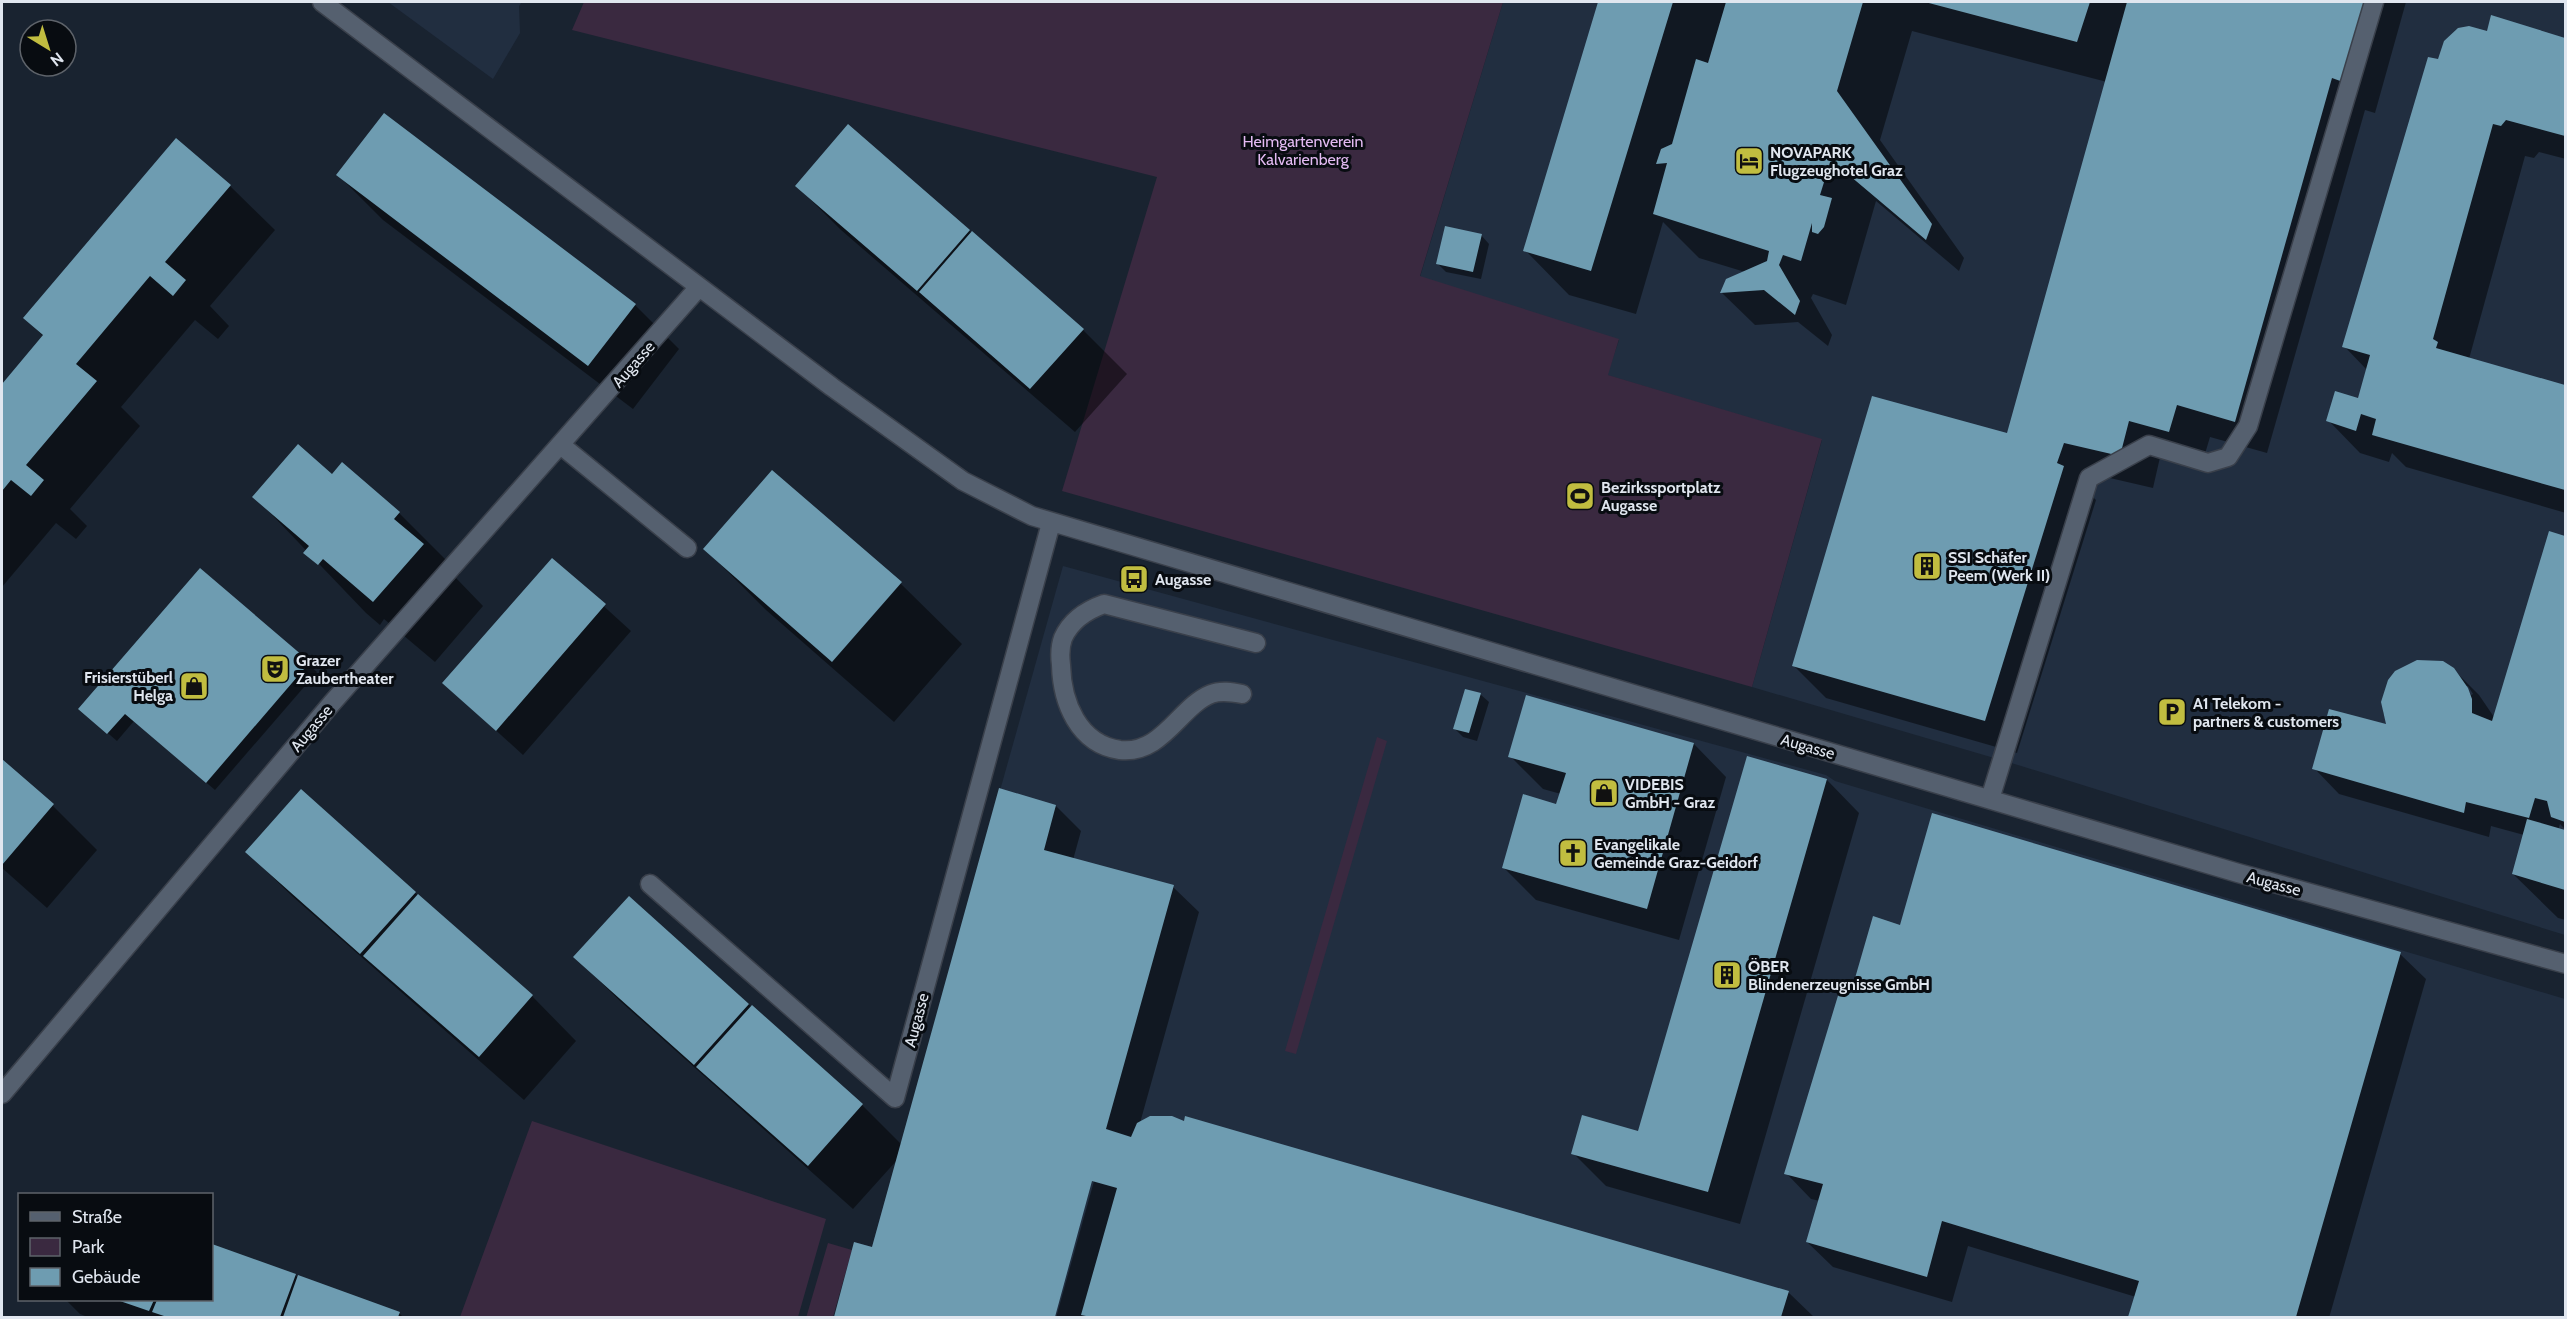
<svg xmlns="http://www.w3.org/2000/svg" width="2567" height="1319" font-family="Cabin,sans-serif">
<style>
.built{fill:#212e40}
.green{fill:#3a2940}
.shadow{fill:#0007;fill-rule:evenodd}
.building{fill:#6e9cb1}
.lines{fill:none;stroke-linecap:round;stroke-linejoin:round}
.minor-casing{stroke:#3a404b;stroke-width:21}
.minor{stroke:#55606f;stroke-width:18}
.labels{text-anchor:middle;stroke-width:6;stroke-linejoin:round;paint-order:stroke}
.park-label{font-size:16px;fill:#e3baf2;stroke:#080c11}
.poi-label{font-size:16px;font-weight:bold;fill:#e0e6ef;stroke:#080c11;text-anchor:start}
.street-label{font-size:16px;fill:#e0e6ef;stroke:#080c11}
</style>
<rect width="100%" height="100%" fill="#192330"/>
<path class="built" d="M 388,2 L 522,2 L 519,6 L 520,33 L 493,79 Z
M 1503,2 L 2565,2 L 2565,935 L 2018,765 L 1752,687 L 1822,440 L 1607,375 L 1619,340 L 1420,277 Z
M 1063,566 L 1826,775 L 1835,781 L 2565,999 L 2565,1317 L 834,1318 L 854,1242 L 872,1247 Z"/>
<path class="green" d="M 584,2 L 1503,2 L 1420,276 L 1619,339 L 1608,375 L 1822,439 L 1752,687 L 1062,491 L 1157,177 L 572,30 Z
M 1377,737 L 1387,741 L 1296,1054 L 1285,1051 Z
M 532,1121 L 826,1219 L 798,1317 L 460,1317 Z
M 828,1243 L 852,1250 L 833,1317 L 806,1318 Z"/>
<path class="shadow" d="M 1600,2 L 2406,2 L 2375,113 L 2365,110 L 2267,453 L 2210,437 L 2202,464 L 2161,453 L 2153,488 L 2097,475 L 2090,494 L 2096,500 L 2017,753 L 1826,698 L 1794,666 L 2008,435 L 2107,82 L 1912,31 L 1880,140 L 1964,258 L 1959,271 L 1876,201 L 1846,305 L 1813,294 L 1811,298 L 1832,335 L 1828,346 L 1798,322 L 1755,325 L 1722,293 L 1727,280 L 1745,272 L 1699,258 L 1663,222 L 1636,314 L 1569,295 L 1525,250 Z
M 2492,17 L 2566,40 L 2566,159 L 2539,152 L 2534,158 L 2525,156 L 2469,359 L 2566,387 L 2566,513 L 2406,467 L 2392,453 L 2389,462 L 2360,453 L 2328,420 L 2359,400 L 2367,370 L 2344,346 L 2439,61 L 2488,33 Z
M 849,126 L 1083,330 L 1127,374 L 1075,432 L 841,230 L 797,186 Z
M 338,175 L 635,305 L 679,349 L 633,409 L 383,220 Z
M 230,186 L 275,230 L 210,306 L 229,326 L 218,339 L 195,320 L 121,407 L 140,426 L 70,509 L 87,526 L 76,539 L 56,523 L 2,587 L 2,386 L 44,337 L 25,318 Z
M 1481,235 L 1489,244 L 1481,279 L 1446,272 L 1438,264 Z
M 342,464 L 399,513 L 460,574 L 456,578 L 483,606 L 435,662 L 384,619 L 380,625 L 366,613 L 255,497 L 333,476 Z
M 773,472 L 901,584 L 962,644 L 894,722 L 766,610 L 705,549 Z
M 2550,533 L 2566,537 L 2566,830 L 2560,824 L 2558,830 L 2566,832 L 2566,920 L 2558,918 L 2513,874 L 2524,835 L 2491,826 L 2489,837 L 2339,794 L 2314,768 L 2388,726 L 2383,712 L 2383,702 L 2453,669 L 2479,695 L 2494,717 ZM 2465,686 L 2468,686 L 2473,694 L 2471,695 Z
M 553,560 L 631,631 L 523,755 L 444,683 Z
M 200,570 L 317,672 L 215,790 L 134,721 L 117,741 L 89,717 Z
M 1480,694 L 1489,702 L 1477,741 L 1463,737 L 1455,729 Z
M 1527,697 L 1694,744 L 1726,777 L 1679,940 L 1536,900 L 1503,867 L 1557,806 L 1561,794 L 1543,789 L 1510,756 Z
M 1748,758 L 1827,780 L 1859,813 L 1740,1224 L 1606,1186 L 1573,1153 L 1639,1133 Z
M 2,761 L 53,806 L 97,850 L 47,908 L 2,868 Z
M 1056,806 L 1081,831 L 1073,860 L 1173,887 L 1199,912 L 1140,1123 L 1158,1116 L 1788,1292 L 1814,1317 L 1056,1318 L 1094,1181 L 1092,1178 L 1053,1318 L 835,1318 L 856,1244 L 873,1249 L 898,1159 L 853,1209 L 620,1001 L 575,957 L 629,898 L 862,1105 L 902,1145 Z
M 247,852 L 415,893 L 532,996 L 576,1041 L 524,1100 L 292,896 Z
M 1901,927 L 2400,954 L 2426,979 L 2329,1318 L 2129,1318 L 2136,1297 L 1968,1246 L 1952,1302 L 1833,1267 L 1807,1242 L 1820,1201 L 1811,1199 L 1786,1173 L 1852,994 Z
M 212,1245 L 295,1275 L 299,1279 L 399,1313 L 404,1318 L 90,1318 L 80,1314 L 66,1300 L 212,1300 Z"/>
<path class="building" d="M 1598,2 L 1673,2 L 1591,271 L 1523,251 Z
M 1726,2 L 1863,2 L 1837,91 L 1932,224 L 1926,240 L 1837,165 L 1830,163 L 1820,195 L 1832,198 L 1824,227 L 1818,234 L 1812,232 L 1812,223 L 1801,261 L 1783,255 L 1779,265 L 1800,301 L 1795,315 L 1764,290 L 1720,293 L 1726,279 L 1767,261 L 1769,251 L 1653,214 L 1667,163 L 1656,164 L 1661,149 L 1672,144 L 1696,59 L 1708,63 Z
M 1925,2 L 2090,2 L 2077,42 Z
M 2127,2 L 2365,2 L 2343,82 L 2332,78 L 2235,422 L 2177,405 L 2169,432 L 2129,421 L 2120,456 L 2064,443 L 2057,463 L 2064,466 L 1985,721 L 1792,666 L 1872,396 L 2007,433 Z
M 2491,15 L 2565,38 L 2565,136 L 2506,120 L 2501,126 L 2493,124 L 2433,339 L 2438,342 L 2436,348 L 2565,385 L 2565,490 L 2372,435 L 2376,419 L 2361,414 L 2356,431 L 2326,421 L 2335,391 L 2358,398 L 2370,355 L 2342,347 L 2428,57 L 2438,59 L 2444,41 L 2458,28 L 2469,26 L 2487,31 Z
M 384,113 L 636,304 L 588,366 L 336,175 Z
M 848,124 L 970,230 L 917,291 L 795,186 Z
M 176,138 L 231,185 L 165,262 L 186,280 L 173,296 L 150,276 L 76,364 L 97,381 L 26,465 L 44,480 L 31,496 L 11,480 L 2,491 L 2,384 L 43,335 L 23,318 Z
M 1445,226 L 1482,234 L 1473,272 L 1436,264 Z
M 972,231 L 1084,329 L 1030,389 L 919,292 Z
M 298,444 L 332,474 L 342,462 L 400,512 L 394,519 L 424,544 L 373,602 L 323,559 L 318,565 L 303,553 L 309,546 L 252,497 Z
M 772,470 L 902,582 L 832,662 L 703,549 Z
M 2549,531 L 2565,536 L 2565,822 L 2551,817 L 2547,801 L 2535,798 L 2529,818 L 2466,802 L 2464,813 L 2312,769 L 2329,709 L 2386,724 L 2381,702 L 2388,680 L 2395,671 L 2417,660 L 2443,661 L 2454,668 L 2468,688 L 2472,699 L 2472,713 L 2492,721 Z
M 552,558 L 606,604 L 496,731 L 442,683 Z
M 200,568 L 310,662 L 206,783 L 125,714 L 107,734 L 78,709 Z
M 1465,689 L 1481,693 L 1469,733 L 1453,729 Z
M 1526,695 L 1694,743 L 1647,909 L 1502,868 L 1523,794 L 1556,804 L 1566,773 L 1508,757 Z
M 1747,756 L 1827,779 L 1708,1192 L 1571,1154 L 1582,1115 L 1638,1131 Z
M 2,759 L 54,804 L 2,865 Z
M 999,788 L 1056,805 L 1044,850 L 1174,885 L 1106,1129 L 1131,1137 L 1137,1123 L 1150,1116 L 1172,1116 L 1184,1121 L 1185,1116 L 1789,1291 L 1781,1317 L 1091,1317 L 1081,1315 L 1117,1188 L 1092,1181 L 1055,1317 L 834,1317 L 854,1242 L 872,1247 Z
M 301,789 L 416,892 L 360,954 L 245,852 Z
M 1932,813 L 2401,952 L 2296,1317 L 2128,1317 L 2139,1281 L 1942,1221 L 1927,1277 L 1806,1242 L 1823,1184 L 1784,1174 L 1840,989 L 1851,992 L 1873,916 L 1900,925 Z
M 2527,819 L 2565,830 L 2565,890 L 2512,874 Z
M 418,894 L 533,995 L 479,1057 L 363,956 Z
M 629,896 L 749,1004 L 694,1065 L 573,957 Z
M 752,1005 L 863,1104 L 808,1166 L 696,1067 Z
M 212,1244 L 296,1274 L 280,1317 L 167,1317 L 152,1312 L 157,1300 L 212,1300 Z
M 298,1275 L 400,1312 L 398,1317 L 283,1317 Z
M 117,1300 L 154,1300 L 149,1311 Z"/>
<g class="lines">
<g class="minor-casing">
<path id="minor" d="M 322,2 L 832,387 L 963,481 L 1032,516 L 2238,873 L 2566,964
M 562,446 L 687,548
M 1242,694 C 1232,692 1221,690 1211,694 C 1180,706 1162,755 1120,750 C 1078,744 1062,702 1061,665 C 1060,657 1060,646 1063,638 C 1071,620 1087,610 1104,604 L 1256,643
M 1990,799 L 2089,478 L 2149,445 L 2208,463 L 2228,457 L 2248,426 L 2374,2
M 650,884 L 895,1098 L 1051,523
M 2,1094 L 332,703 L 699,287"/>
</g>
<use href="#minor" class="minor"/>
</g>
<defs>
<g id="hotel-square" transform="scale(1.5)"><rect x="-9" y="-9" width="18" height="18" rx="4" fill="#c1bd40" stroke="#080c11"/><path d="M-6-4.5h1.5V1H6V5H4.5V3h-9V5H-6ZM-4 0a1.8 1.8 0 1 1 3.6 0ZM.5 0V-2.5h3Q6-2.5 6 0Z" fill="#111"/></g>
<g id="stadium-square" transform="scale(1.5)"><rect x="-9" y="-9" width="18" height="18" rx="4" fill="#c1bd40" stroke="#080c11"/><path d="M0-5a6.5 5 0 1 0 0 10a6.5 5 0 1 0 0-10ZM-3.5-1.8h7v3.6h-7Z" fill="#111"/></g>
<g id="building-square" transform="scale(1.5)"><rect x="-9" y="-9" width="18" height="18" rx="4" fill="#c1bd40" stroke="#080c11"/><path d="M-4-6H4V6H1V3H-1V6H-4ZM-2.5-4.3h1.7v1.8h-1.7ZM.8-4.3h1.7v1.8H.8ZM-2.5-1h1.7V.8h-1.7ZM.8-1h1.7V.8H.8Z" fill="#111"/></g>
<g id="bus-square" transform="scale(1.5)"><rect x="-9" y="-9" width="18" height="18" rx="4" fill="#c1bd40" stroke="#080c11"/><path d="M-5-6H5V4H4V6H2V4H-2V6H-4V4H-5ZM-3.5-4V0h7V-4ZM-3.5 1.2v1.5H-2V1.2ZM2 1.2v1.5H3.5V1.2Z" fill="#111"/></g>
<g id="theatre-square" transform="scale(1.5)"><rect x="-9" y="-9" width="18" height="18" rx="4" fill="#c1bd40" stroke="#080c11"/><path d="M-5-5.5Q0-4 5-5.5V0Q5 5 0 6Q-5 5-5 0ZM-3.3-2.5H-1v1.5H-3.3ZM1-2.5H3.3v1.5H1ZM-2.8 1Q0 5.5 2.8 1Z" fill="#111"/></g>
<g id="shop-square" transform="scale(1.5)"><rect x="-9" y="-9" width="18" height="18" rx="4" fill="#c1bd40" stroke="#080c11"/><path d="M-5-2.5h2.3a2.7 3.5 0 0 1 5.4 0H5L5.5 6h-11ZM-1.5-2.5h3a1.5 2.3 0 0 0-3 0Z" fill="#111"/></g>
<g id="parking-square" transform="scale(1.5)"><rect x="-9" y="-9" width="18" height="18" rx="4" fill="#c1bd40" stroke="#080c11"/><path d="M-3.5-5.5H1a3.5 3.5 0 0 1 0 7H-1V5.5H-3.5ZM-1-3.4V-.6H.8a1.4 1.4 0 0 0 0-2.8Z" fill="#111"/></g>
<g id="church-square" transform="scale(1.5)"><rect x="-9" y="-9" width="18" height="18" rx="4" fill="#c1bd40" stroke="#080c11"/><path d="M-1.2-6h2.4v3.5h3.3v2.4h-3.3V6h-2.4V-.1h-3.3v-2.4h3.3Z" fill="#111"/></g>
</defs>
<g fill-rule="evenodd">
<use href="#hotel-square" x="1749" y="161"/>
<use href="#stadium-square" x="1580" y="496"/>
<use href="#building-square" x="1927" y="566"/>
<use href="#bus-square" x="1134" y="579"/>
<use href="#theatre-square" x="275" y="669"/>
<use href="#shop-square" x="194" y="686"/>
<use href="#parking-square" x="2172" y="712"/>
<use href="#shop-square" x="1604" y="793"/>
<use href="#church-square" x="1573" y="853"/>
<use href="#building-square" x="1727" y="975"/>
</g>
<g class="labels">
<g class="park-label">
<text x="1303" y="147">Heimgartenverein<tspan x="1303" dy="18">Kalvarienberg</tspan></text>
</g>
<g class="poi-label">
<text x="1770" y="158">NOVAPARK<tspan x="1770" dy="18">Flugzeughotel Graz</tspan></text>
<text x="1601" y="493">Bezirkssportplatz<tspan x="1601" dy="18">Augasse</tspan></text>
<text x="1948" y="563">SSI Schäfer<tspan x="1948" dy="18">Peem (Werk II)</tspan></text>
<text x="1155" y="585">Augasse</text>
<text x="296" y="666">Grazer<tspan x="296" dy="18">Zaubertheater</tspan></text>
<text x="173" y="683" text-anchor="end">Frisierstüberl<tspan x="173" dy="18">Helga</tspan></text>
<text x="2193" y="709">A1 Telekom -<tspan x="2193" dy="18">partners &amp; customers</tspan></text>
<text x="1625" y="790">VIDEBIS<tspan x="1625" dy="18">GmbH - Graz</tspan></text>
<text x="1594" y="850">Evangelikale<tspan x="1594" dy="18">Gemeinde Graz-Geidorf</tspan></text>
<text x="1748" y="972">ÖBER<tspan x="1748" dy="18">Blindenerzeugnisse GmbH</tspan></text>
</g>
<g class="street-label">
<text transform="translate(633 364) rotate(-49)" y="6">Augasse</text>
<text transform="translate(311 728) rotate(-50)" y="6">Augasse</text>
<text transform="translate(1808 746) rotate(16)" y="6">Augasse</text>
<text transform="translate(2274 883) rotate(15)" y="6">Augasse</text>
<text transform="translate(916 1020) rotate(-75)" y="6">Augasse</text>
</g>
</g>
<rect width="2567" height="1319" fill="none" stroke="#e0e6ef" stroke-width="6"/>
<rect x="18" y="1193" width="195" height="108" fill="#080c11" stroke="#5e636a" stroke-width="1.5"/>
<rect x="30" y="1212" width="30" height="9" fill="#55606f" stroke="#5e636a" stroke-width="1.5"/>
<text x="72" y="1223" font-size="18" fill="#e0e6ef">Straße</text>
<rect x="30" y="1238" width="30" height="18" fill="#3a2940" stroke="#5e636a" stroke-width="1.5"/>
<text x="72" y="1253" font-size="18" fill="#e0e6ef">Park</text>
<rect x="30" y="1268" width="30" height="18" fill="#6e9cb1" stroke="#5e636a" stroke-width="1.5"/>
<text x="72" y="1283" font-size="18" fill="#e0e6ef">Gebäude</text>
<g transform="translate(48 48) rotate(142)"><circle r="28" fill="#080c11" stroke="#5e636a" stroke-width="1.5"/>
<path d="M0-4.5L10 22L0 15L-10 22Z" fill="#c1bd40"/>
<text y="-9" font-size="16" font-weight="bold" text-anchor="middle" fill="#e0e6ef">N</text>
</g>
</svg>
